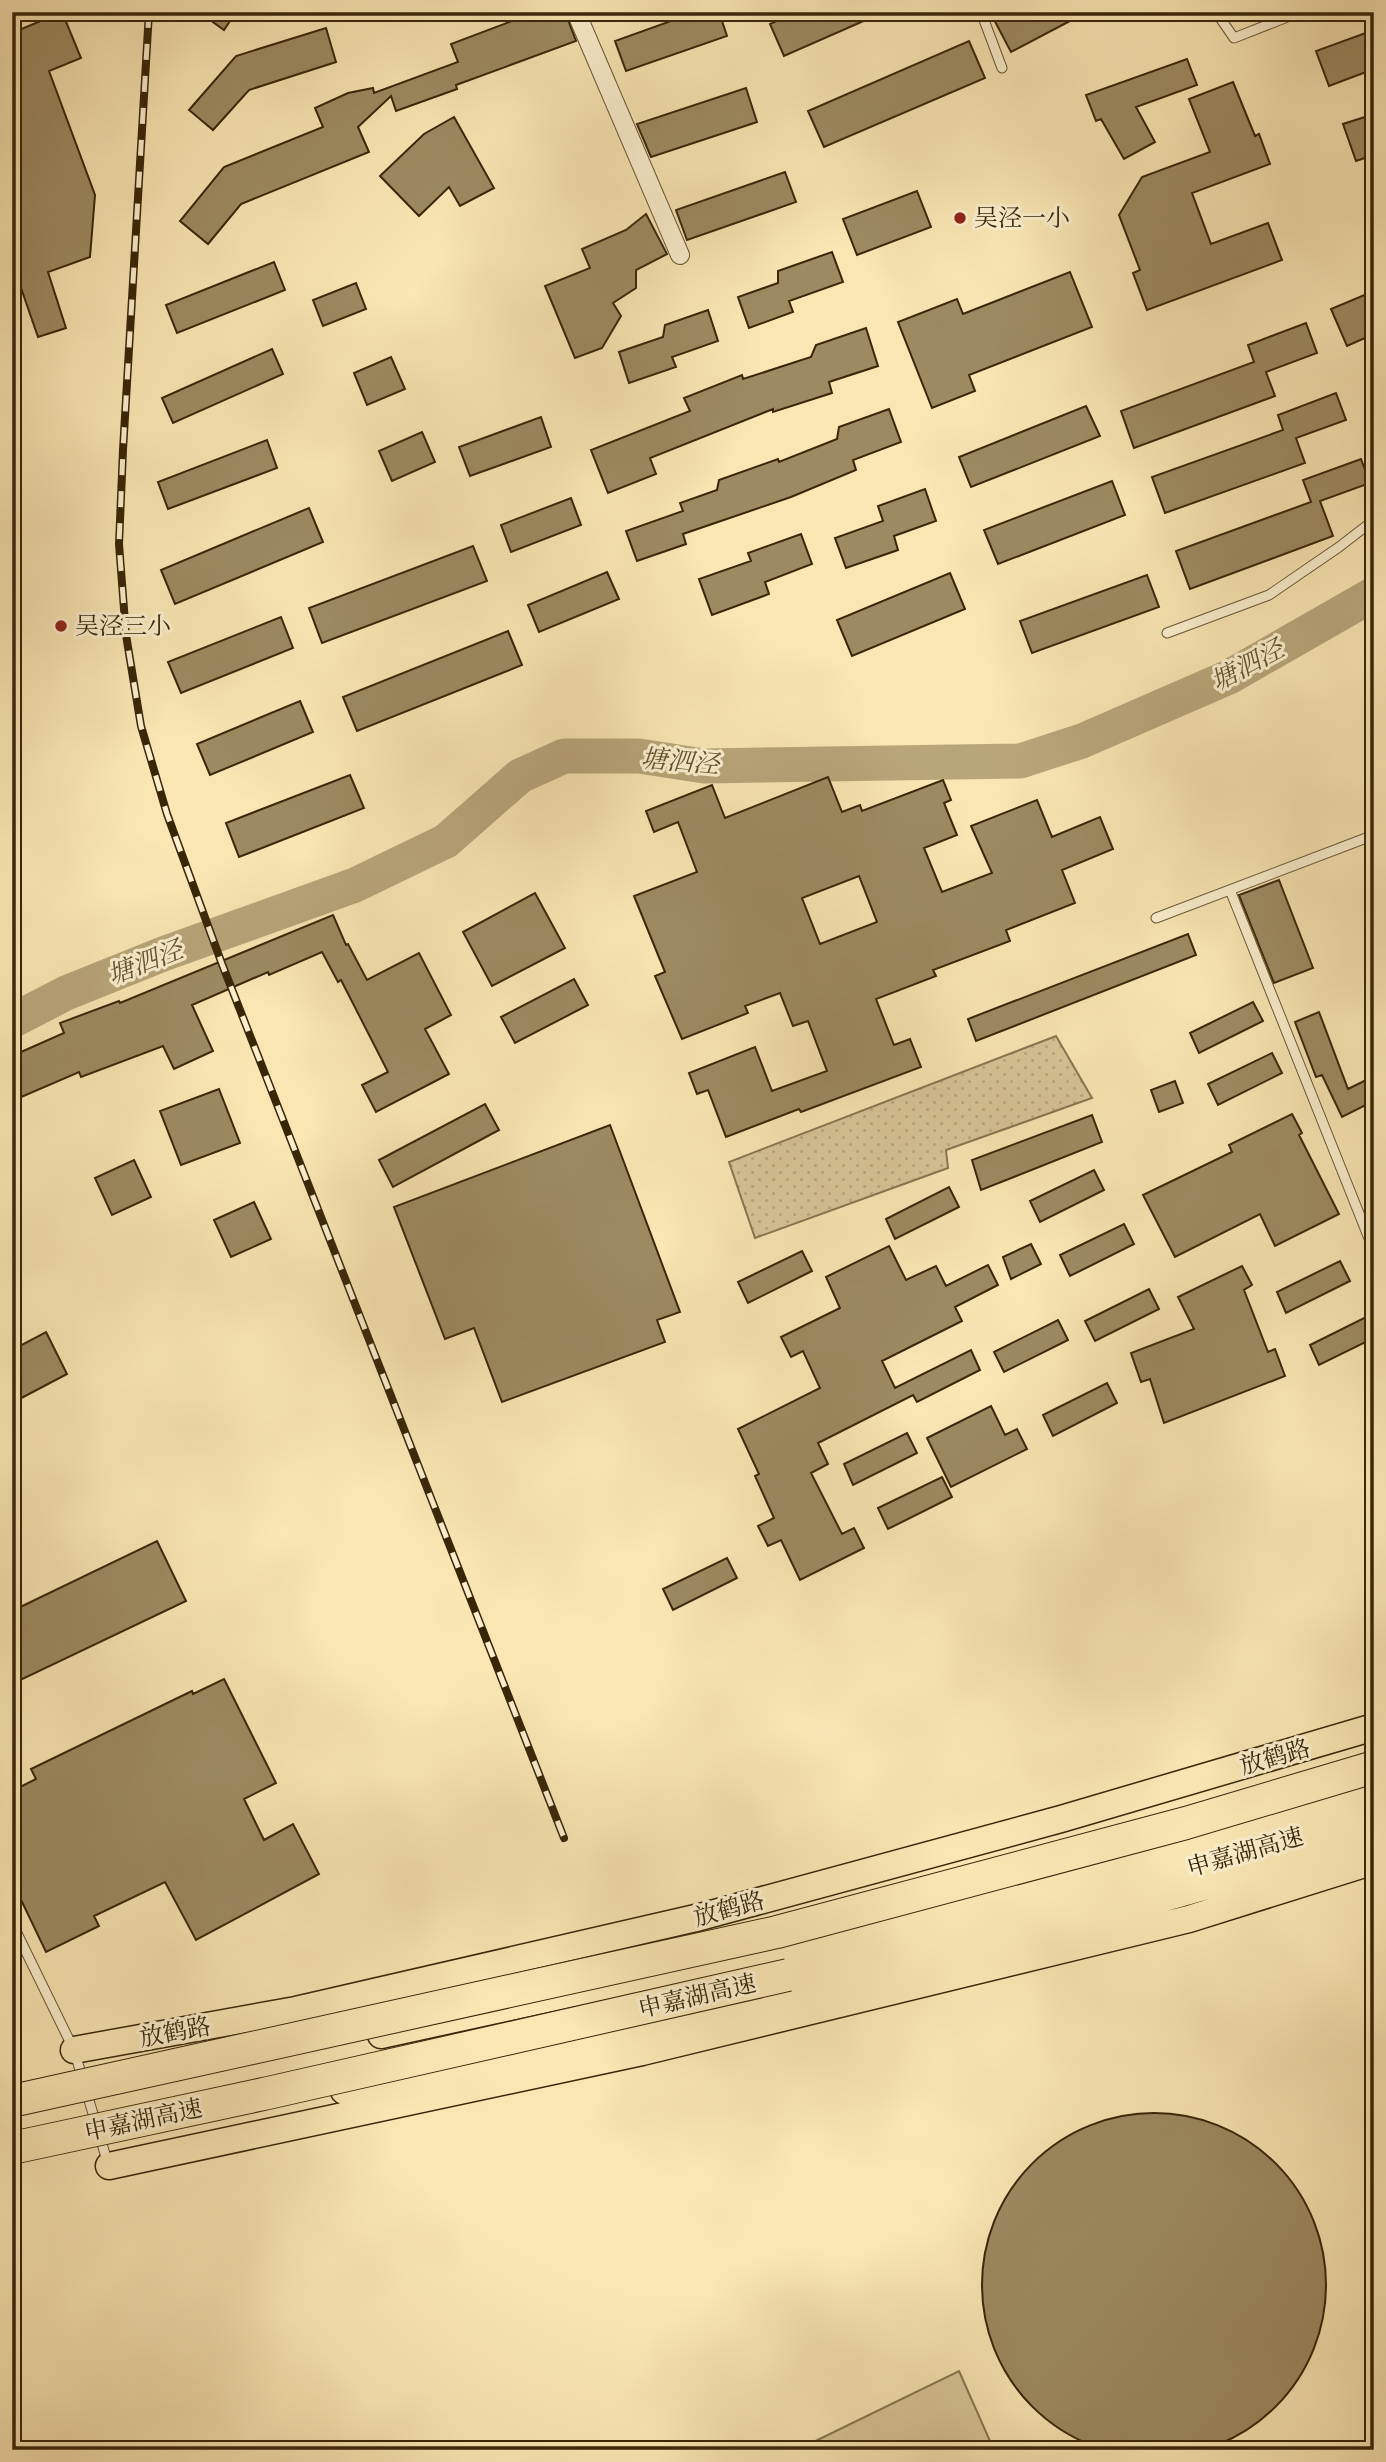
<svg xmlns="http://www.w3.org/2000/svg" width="1386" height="2462" font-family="'IM FELL Double Pica','Noto Serif SC',serif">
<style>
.grass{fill:#d8c596;stroke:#887650;stroke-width:2}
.park{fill:url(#park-dots);stroke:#887650;stroke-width:2}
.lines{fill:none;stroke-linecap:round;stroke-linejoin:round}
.river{stroke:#b8a579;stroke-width:35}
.building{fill:#9d8a61;stroke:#392609;stroke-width:2;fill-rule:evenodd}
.lane-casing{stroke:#695634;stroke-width:11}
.street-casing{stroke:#695634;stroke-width:20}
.primary-casing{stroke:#392609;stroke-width:29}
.highway-casing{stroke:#392609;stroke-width:34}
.lane{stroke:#fbefce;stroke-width:9}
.street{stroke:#fbefce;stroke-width:18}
.primary{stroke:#f9e6b3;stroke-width:26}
.highway{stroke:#f9e6b3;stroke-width:32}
.rail-casing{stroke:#392609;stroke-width:8}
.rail{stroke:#fbefce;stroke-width:5;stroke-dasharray:16;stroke-linecap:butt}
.highway-bridge-casing{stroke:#392609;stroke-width:34;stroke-linecap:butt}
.highway-bridge{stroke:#f9e6b3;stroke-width:32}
.poi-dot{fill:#8f2418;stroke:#fbefce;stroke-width:2.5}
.labels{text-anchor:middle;stroke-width:6;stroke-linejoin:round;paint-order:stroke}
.poi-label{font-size:24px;fill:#392609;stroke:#fbefce;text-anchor:start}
.street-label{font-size:24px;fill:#392609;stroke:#fbefce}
.water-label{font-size:26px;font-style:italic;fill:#655230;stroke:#fbefce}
</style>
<defs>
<pattern id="park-dots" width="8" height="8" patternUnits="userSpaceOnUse" patternTransform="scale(1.75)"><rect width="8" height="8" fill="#d8c596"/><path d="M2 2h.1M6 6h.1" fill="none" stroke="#baa980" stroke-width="1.8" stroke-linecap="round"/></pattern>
</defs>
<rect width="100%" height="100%" fill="#f9e6b3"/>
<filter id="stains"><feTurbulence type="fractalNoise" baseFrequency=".00286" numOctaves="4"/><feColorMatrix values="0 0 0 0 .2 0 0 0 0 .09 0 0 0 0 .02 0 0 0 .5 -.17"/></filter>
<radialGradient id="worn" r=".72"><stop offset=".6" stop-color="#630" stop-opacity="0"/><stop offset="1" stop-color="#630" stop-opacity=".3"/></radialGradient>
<path class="grass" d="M 959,2371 L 994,2450 L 797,2450 Z"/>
<path class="park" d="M 1056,1036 L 1092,1098 L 946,1150 L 948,1168 L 755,1238 L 729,1162 Z"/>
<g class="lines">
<path class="river" d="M 12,1021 L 66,993 L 163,954 L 355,885 L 446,841 L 520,776 L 564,756 L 639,756 L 704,766 L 1020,761 L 1082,741 L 1229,677 L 1374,594"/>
</g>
<path class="building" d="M 62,12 L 81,58 L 49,71 L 95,195 L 90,257 L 48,272 L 66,328 L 38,337 L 12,262 L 12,33 Z
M 199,12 L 236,12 L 224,30 Z
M 536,12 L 565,12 L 576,41 L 456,85 L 457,89 L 396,111 L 391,96 L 358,127 L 369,152 L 241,204 L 208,244 L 180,221 L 224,167 L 323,127 L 315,108 L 348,93 L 373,88 L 374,93 L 458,62 L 451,44 Z
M 696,12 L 719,12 L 727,36 L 626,71 L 615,41 Z
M 796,12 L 884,12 L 784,56 L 770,24 Z
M 990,12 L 1087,12 L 1011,52 Z
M 326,28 L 336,62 L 249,90 L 213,130 L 189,110 L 236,56 Z
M 1374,30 L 1374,69 L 1329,86 L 1316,51 Z
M 969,41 L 985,78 L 824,147 L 808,111 Z
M 1187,59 L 1197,85 L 1136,107 L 1155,142 L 1124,159 L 1101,119 L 1096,121 L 1086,95 Z
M 1233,82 L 1255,136 L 1259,134 L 1270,164 L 1192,193 L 1211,244 L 1268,223 L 1282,260 L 1147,310 L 1133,273 L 1140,270 L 1119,215 L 1142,177 L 1210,152 L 1189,99 Z
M 746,88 L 757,122 L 651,157 L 637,124 Z
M 1374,114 L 1374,155 L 1356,161 L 1343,124 Z
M 454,117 L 494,188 L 460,206 L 449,187 L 419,216 L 380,176 L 424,134 Z
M 785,172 L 796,202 L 687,240 L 676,210 Z
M 917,191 L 931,227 L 857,255 L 843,219 Z
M 646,214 L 667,254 L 636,270 L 636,288 L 613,303 L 621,316 L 602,348 L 575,358 L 545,286 L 590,268 L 582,249 L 626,230 Z
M 832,252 L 843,282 L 789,301 L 793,312 L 749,328 L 738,297 L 778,283 L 778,271 Z
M 274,262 L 285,290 L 177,333 L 166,305 Z
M 1070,272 L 1092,327 L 969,375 L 975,391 L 932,408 L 898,322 L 957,299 L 963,314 Z
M 356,283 L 366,309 L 323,326 L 313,300 Z
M 1374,291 L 1374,334 L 1347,346 L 1331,309 Z
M 708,310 L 718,341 L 672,357 L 676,367 L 629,383 L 619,352 L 663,337 L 665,325 Z
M 1306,323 L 1317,353 L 1266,372 L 1275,396 L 1134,448 L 1121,411 L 1254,362 L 1248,345 Z
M 866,328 L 878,366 L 829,382 L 832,393 L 773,412 L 773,409 L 650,458 L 656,474 L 608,493 L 591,450 L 690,411 L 684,398 L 742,375 L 743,379 L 811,357 L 816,345 Z
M 272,349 L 283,374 L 173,423 L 162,398 Z
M 391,357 L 405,389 L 367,405 L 354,373 Z
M 1336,393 L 1346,420 L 1296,438 L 1305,463 L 1165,513 L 1152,477 L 1283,430 L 1278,415 Z
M 1086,406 L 1100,436 L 971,487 L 959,457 Z
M 889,409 L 901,442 L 853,460 L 856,470 L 791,497 L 683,534 L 686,544 L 637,561 L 626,531 L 683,511 L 680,503 L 717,490 L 719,480 L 778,459 L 779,462 L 837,439 L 839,427 Z
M 541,417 L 551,447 L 470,476 L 459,447 Z
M 422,432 L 435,462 L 392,481 L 379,451 Z
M 267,440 L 277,468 L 168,509 L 158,482 Z
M 1361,459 L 1370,483 L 1320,501 L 1333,536 L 1190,589 L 1176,551 L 1311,502 L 1303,480 Z
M 1112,481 L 1125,515 L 998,564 L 984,530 Z
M 925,489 L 936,521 L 894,536 L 898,550 L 846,568 L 835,538 L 883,521 L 878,506 Z
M 571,498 L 581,525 L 511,552 L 501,525 Z
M 309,508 L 323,542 L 175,604 L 161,570 Z
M 801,534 L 812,564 L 765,582 L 769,594 L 712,615 L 699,579 L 751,561 L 748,553 Z
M 473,546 L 487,581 L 322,643 L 309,608 Z
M 607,572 L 619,599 L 539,632 L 528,605 Z
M 950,573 L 965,609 L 852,656 L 837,620 Z
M 1147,575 L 1159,607 L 1032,653 L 1020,621 Z
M 281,617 L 293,648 L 181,693 L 168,662 Z
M 508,631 L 522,665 L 357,731 L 343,697 Z
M 300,701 L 313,732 L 210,775 L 197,744 Z
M 350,775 L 364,808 L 239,857 L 226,823 Z
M 828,777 L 842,812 L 860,805 L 862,811 L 943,780 L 951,800 L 944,803 L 957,835 L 924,848 L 942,892 L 992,873 L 971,826 L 1037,800 L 1052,837 L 1100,817 L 1113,849 L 1062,870 L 1075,903 L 1006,930 L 1010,941 L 933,970 L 936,976 L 876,999 L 894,1045 L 910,1039 L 921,1067 L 801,1112 L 799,1109 L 726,1137 L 708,1090 L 697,1094 L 689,1073 L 755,1047 L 772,1091 L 827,1071 L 808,1021 L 793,1026 L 780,993 L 745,1006 L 748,1013 L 682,1039 L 655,976 L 665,972 L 634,896 L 697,872 L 678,822 L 654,832 L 646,811 L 712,785 L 725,818 ZM 859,876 L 877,922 L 820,944 L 802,898 Z
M 1279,880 L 1313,968 L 1274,983 L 1239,895 Z
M 535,893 L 565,948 L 492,986 L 463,932 Z
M 333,915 L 346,945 L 348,944 L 367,980 L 419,953 L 451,1015 L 425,1029 L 449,1074 L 376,1112 L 362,1085 L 388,1072 L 341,980 L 338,982 L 322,952 L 269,975 L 268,972 L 192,1005 L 213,1051 L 174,1069 L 163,1046 L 81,1077 L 79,1072 L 12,1101 L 12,1056 L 64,1033 L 60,1023 L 119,1001 L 120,1003 Z
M 1188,934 L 1196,955 L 976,1041 L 968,1019 Z
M 574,979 L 588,1005 L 515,1043 L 501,1017 Z
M 1253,1002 L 1263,1021 L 1199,1053 L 1190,1033 Z
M 1319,1012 L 1348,1089 L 1374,1076 L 1374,1101 L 1342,1117 L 1322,1075 L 1316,1077 L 1295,1022 Z
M 1272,1053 L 1282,1073 L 1218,1105 L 1208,1084 Z
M 1175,1081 L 1183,1103 L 1159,1112 L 1151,1090 Z
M 219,1089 L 240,1143 L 181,1165 L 160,1111 Z
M 485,1104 L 499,1130 L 393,1187 L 379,1160 Z
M 1292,1114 L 1302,1133 L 1299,1135 L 1339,1214 L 1275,1246 L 1260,1214 L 1175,1257 L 1143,1195 L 1232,1152 L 1229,1145 Z
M 1092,1115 L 1102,1142 L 981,1190 L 972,1160 Z
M 610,1125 L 680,1312 L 657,1320 L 665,1342 L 502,1402 L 474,1328 L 445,1339 L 394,1207 Z
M 134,1160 L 151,1197 L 112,1215 L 95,1178 Z
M 1094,1170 L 1104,1190 L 1040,1222 L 1030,1201 Z
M 949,1187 L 959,1207 L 895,1239 L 886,1219 Z
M 254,1202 L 271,1239 L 231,1257 L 214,1220 Z
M 1124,1224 L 1134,1244 L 1070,1276 L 1060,1255 Z
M 1031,1244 L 1041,1264 L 1011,1279 L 1003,1257 Z
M 889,1246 L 906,1280 L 936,1266 L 946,1286 L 988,1265 L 998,1285 L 955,1307 L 962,1321 L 882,1361 L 895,1388 L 971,1350 L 980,1370 L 917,1402 L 913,1395 L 818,1443 L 828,1464 L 811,1473 L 842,1534 L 854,1528 L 864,1548 L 800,1580 L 781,1540 L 768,1546 L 758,1526 L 774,1518 L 755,1476 L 759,1474 L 738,1429 L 820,1388 L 803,1351 L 791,1357 L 781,1337 L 840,1308 L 826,1277 Z
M 802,1251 L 812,1271 L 748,1303 L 738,1282 Z
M 1340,1261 L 1350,1281 L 1286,1313 L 1277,1292 Z
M 1242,1266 L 1252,1285 L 1244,1290 L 1268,1352 L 1275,1349 L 1285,1376 L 1164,1423 L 1150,1379 L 1141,1382 L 1131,1353 L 1194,1329 L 1178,1297 Z
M 1149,1289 L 1159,1309 L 1095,1341 L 1085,1321 Z
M 1374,1313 L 1374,1338 L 1319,1365 L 1310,1345 Z
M 1058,1320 L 1068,1340 L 1004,1372 L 994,1352 Z
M 46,1332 L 67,1374 L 12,1403 L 12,1350 Z
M 1107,1383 L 1117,1403 L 1053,1436 L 1043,1415 Z
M 991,1406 L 1005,1435 L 1017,1429 L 1027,1449 L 951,1487 L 927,1438 Z
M 907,1433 L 917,1453 L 853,1485 L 844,1464 Z
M 942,1477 L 952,1497 L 888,1529 L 878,1508 Z
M 157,1541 L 186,1601 L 12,1684 L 12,1611 Z
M 727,1558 L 737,1578 L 673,1610 L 663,1589 Z
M 224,1679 L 276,1783 L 244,1799 L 264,1840 L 293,1824 L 319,1874 L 196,1940 L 165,1882 L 94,1916 L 99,1926 L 46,1952 L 12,1881 L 12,1791 L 36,1779 L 31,1769 L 192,1691 L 193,1694 Z
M982 2285a172 172 0 1 1 344 0a172 172 0 1 1-344 0Z"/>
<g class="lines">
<g class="lane-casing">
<path id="lane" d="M 981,12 L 1002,68
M 1216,12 L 1234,38 L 1300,12
M 1167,633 L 1269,595 L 1339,547 L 1374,520
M 1230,890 L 1374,1251
M 1156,918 L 1374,835
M 12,1923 L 74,2050 L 108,2164"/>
</g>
<g class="street-casing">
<path id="street" d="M 576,12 L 680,255"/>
</g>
<g class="primary-casing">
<path id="primary" d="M 381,2035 L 776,1949 L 1112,1867 L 1374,1787
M 74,2050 L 296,2010 L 700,1917 L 1061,1819 L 1374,1727
M 344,2091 C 443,2071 543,2055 642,2032 C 888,1976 1132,1910 1374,1837
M 109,2166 L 642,2052 L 1189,1919 L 1374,1861"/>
</g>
<g class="highway-casing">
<path id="highway" d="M 788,1975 L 1198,1866 L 1374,1814"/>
</g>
<use href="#lane" class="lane"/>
<use href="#street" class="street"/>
<use href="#primary" class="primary"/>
<use href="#highway" class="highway"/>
<g class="rail-casing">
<path id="rail" d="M 149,12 L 123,450 L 119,544 L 126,635 L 141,726 L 167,814 L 222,964 L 564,1838"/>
</g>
<use href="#rail" class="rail"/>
<g class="highway-bridge-casing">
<path id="highway-bridge" d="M 12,2101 L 777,1932 L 1186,1823 L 1374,1767
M 12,2148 L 268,2093 L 788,1975"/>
</g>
<use href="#highway-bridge" class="highway-bridge"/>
</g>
<g class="poi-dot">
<circle cx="960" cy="218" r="7"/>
<circle cx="61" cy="626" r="7"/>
</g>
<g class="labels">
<g class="poi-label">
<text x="974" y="226">吴泾一小</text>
<text x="75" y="634">吴泾三小</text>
</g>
<g class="street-label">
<text transform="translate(1275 1757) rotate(-16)" y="8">放鹤路</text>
<text transform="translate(1245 1852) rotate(-16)" y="8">申嘉湖高速</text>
<text transform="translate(729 1909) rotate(-15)" y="8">放鹤路</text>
<text transform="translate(697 1996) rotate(-13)" y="8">申嘉湖高速</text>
<text transform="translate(175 2032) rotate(-10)" y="8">放鹤路</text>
<text transform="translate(143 2120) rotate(-12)" y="8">申嘉湖高速</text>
</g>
<g class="water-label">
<text transform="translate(1247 665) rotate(-28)" y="9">塘泗泾</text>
<text transform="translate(680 761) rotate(5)" y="9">塘泗泾</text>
<text transform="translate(145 962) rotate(-21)" y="9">塘泗泾</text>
</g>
</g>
<rect width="1386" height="2462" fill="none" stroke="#f9e6b3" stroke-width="42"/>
<rect x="14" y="14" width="1358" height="2434" fill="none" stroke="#392609" stroke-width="3.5"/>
<rect x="21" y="21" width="1344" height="2420" fill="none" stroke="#392609" stroke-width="2"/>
<rect width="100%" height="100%" filter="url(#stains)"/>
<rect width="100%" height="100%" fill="url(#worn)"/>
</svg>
